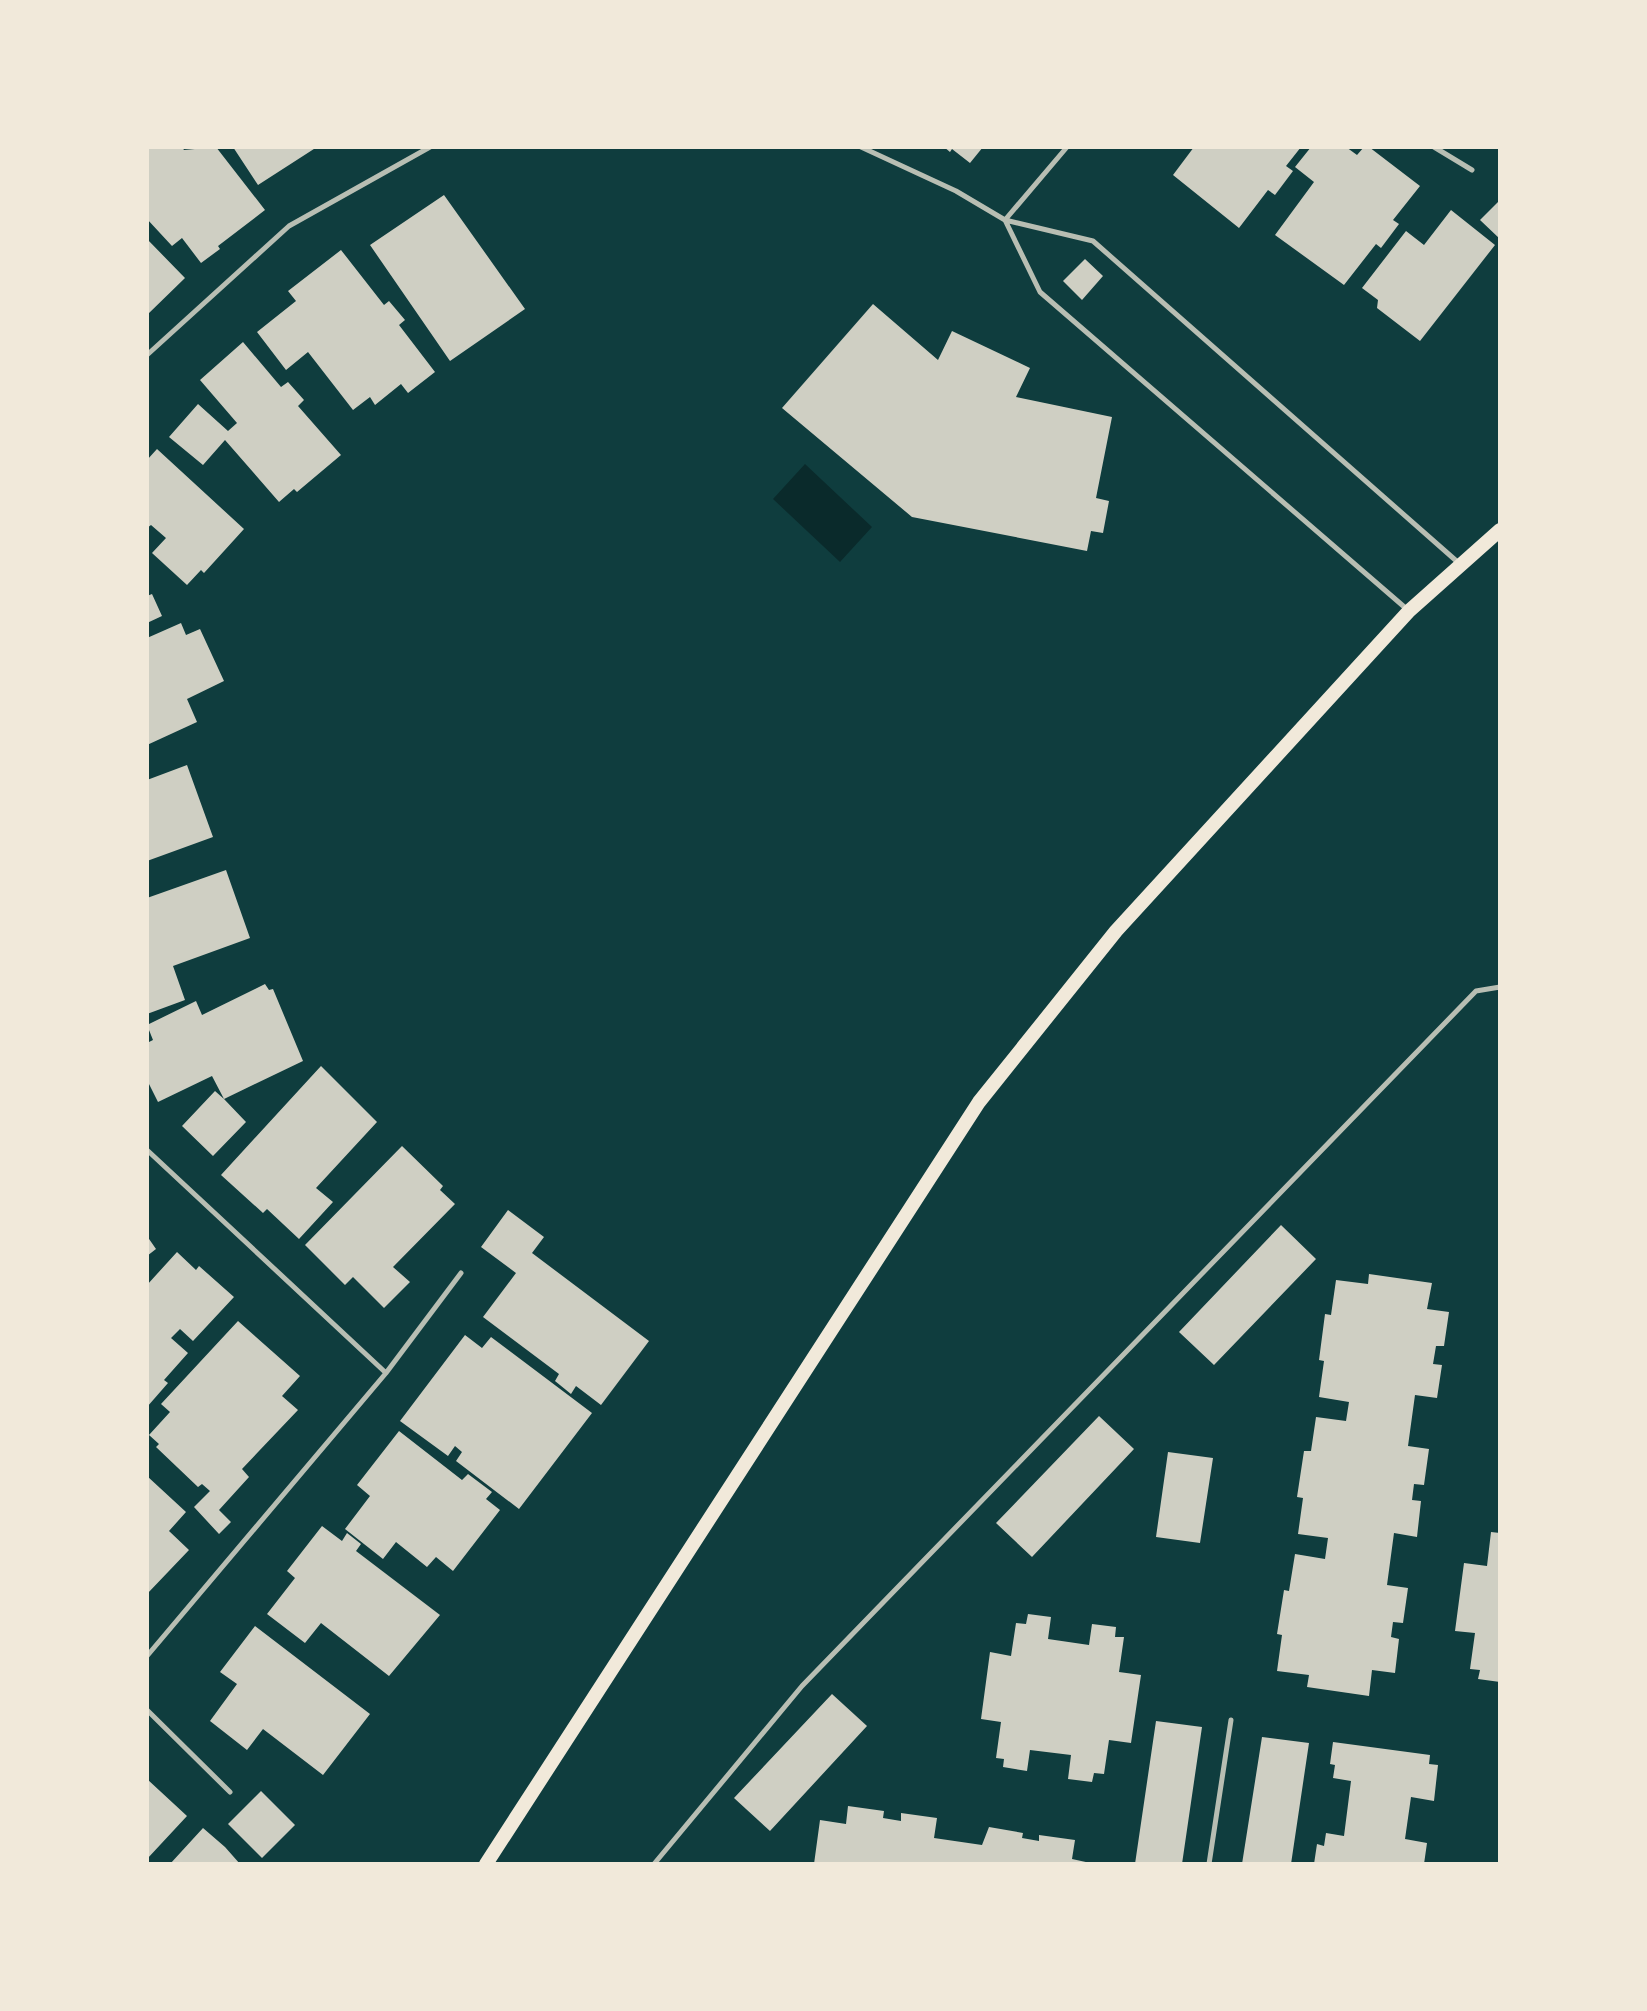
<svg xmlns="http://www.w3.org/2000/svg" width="1647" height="2011" font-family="'DejaVu Sans',sans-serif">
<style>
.water{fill:#0a2a2b}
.building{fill:#cfcfc3}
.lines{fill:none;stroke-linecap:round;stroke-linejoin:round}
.service{stroke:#b8beb3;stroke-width:5}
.secondary{stroke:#f1e9da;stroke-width:14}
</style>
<rect width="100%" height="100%" fill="#0f3d3e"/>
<path class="water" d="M 805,464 L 872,527 L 840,562 L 773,499 Z"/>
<path class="building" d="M 147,147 L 182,147 L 184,150 L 216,147 L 265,210 L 218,246 L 220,249 L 201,263 L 182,238 L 172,246 L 147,219 Z
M 233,147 L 317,147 L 258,185 Z
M 944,147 L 983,147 L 970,163 L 952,149 L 950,152 Z
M 1194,147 L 1301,147 L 1286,166 L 1293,171 L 1275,195 L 1268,190 L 1239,228 L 1173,175 Z
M 1311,147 L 1346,147 L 1357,155 L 1364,147 L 1369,147 L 1420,186 L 1393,220 L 1399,224 L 1381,248 L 1376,244 L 1344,285 L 1275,235 L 1314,182 L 1295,167 Z
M 444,195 L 525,309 L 450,361 L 370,245 Z
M 1500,200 L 1500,239 L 1480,220 Z
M 1451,210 L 1495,245 L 1420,341 L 1377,308 L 1378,300 L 1362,288 L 1406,231 L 1424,245 Z
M 147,239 L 185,278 L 147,315 Z
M 341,250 L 384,305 L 389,301 L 405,320 L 399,325 L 435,372 L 408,393 L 401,384 L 375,405 L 370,397 L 353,410 L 308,352 L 286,370 L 257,332 L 296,301 L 288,291 Z
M 1085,259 L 1103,276 L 1082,300 L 1063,281 Z
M 873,304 L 938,360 L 952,331 L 1030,368 L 1016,397 L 1112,417 L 1096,498 L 1109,501 L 1103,533 L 1091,531 L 1087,551 L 912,517 L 782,408 Z
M 243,342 L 281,387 L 288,382 L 304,400 L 298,406 L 341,455 L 297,492 L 294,489 L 279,502 L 225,440 L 203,465 L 169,437 L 198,404 L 228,431 L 237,423 L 200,380 Z
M 157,449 L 244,529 L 204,573 L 201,570 L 187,585 L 152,553 L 166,538 L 151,525 L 147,528 L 147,460 Z
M 152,594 L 162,616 L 147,623 L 147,596 Z
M 181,623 L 186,635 L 200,629 L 224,681 L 187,699 L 197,722 L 147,745 L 147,638 Z
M 187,765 L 213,837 L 147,861 L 147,780 Z
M 226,870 L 250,938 L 173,966 L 185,1000 L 147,1014 L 147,898 Z
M 265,984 L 269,990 L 273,989 L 303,1061 L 224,1099 L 246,1122 L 213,1156 L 182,1126 L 215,1091 L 224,1099 L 212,1076 L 158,1102 L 147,1080 L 147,1043 L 153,1040 L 147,1025 L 196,1001 L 202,1015 Z
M 321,1066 L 377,1122 L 316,1188 L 333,1202 L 299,1239 L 267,1209 L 263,1213 L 221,1175 Z
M 402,1146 L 443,1186 L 440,1190 L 455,1204 L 393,1267 L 410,1282 L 384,1308 L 353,1277 L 345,1285 L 305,1245 Z
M 508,1210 L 544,1237 L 532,1253 L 649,1341 L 601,1405 L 576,1386 L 571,1394 L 555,1381 L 559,1374 L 483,1317 L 516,1273 L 481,1247 Z
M 1281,1225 L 1316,1259 L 1214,1365 L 1179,1332 Z
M 147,1236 L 156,1249 L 147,1256 Z
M 177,1252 L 196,1270 L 199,1266 L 234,1297 L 193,1341 L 180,1329 L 171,1338 L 188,1353 L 164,1380 L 168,1383 L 147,1407 L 147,1285 Z
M 1369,1274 L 1432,1283 L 1427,1309 L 1449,1312 L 1444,1346 L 1436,1346 L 1433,1364 L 1442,1365 L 1437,1398 L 1415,1395 L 1408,1446 L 1429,1449 L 1424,1485 L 1414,1484 L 1412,1500 L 1421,1501 L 1417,1537 L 1394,1533 L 1387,1585 L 1408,1588 L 1403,1623 L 1393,1622 L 1391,1637 L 1399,1639 L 1395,1673 L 1372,1670 L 1369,1696 L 1307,1687 L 1309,1675 L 1277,1671 L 1282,1635 L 1277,1634 L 1284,1590 L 1289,1591 L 1295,1554 L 1325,1559 L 1328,1538 L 1298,1534 L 1303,1498 L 1297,1497 L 1304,1451 L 1311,1451 L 1316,1417 L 1346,1421 L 1349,1402 L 1319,1397 L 1324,1361 L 1319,1360 L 1325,1314 L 1331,1315 L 1336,1280 L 1368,1284 Z
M 238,1321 L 300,1376 L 282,1396 L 298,1410 L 242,1469 L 249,1477 L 219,1510 L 231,1522 L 219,1534 L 194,1507 L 210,1491 L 202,1484 L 198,1487 L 156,1447 L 159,1444 L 149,1435 L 170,1412 L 161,1404 Z
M 465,1335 L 482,1348 L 491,1337 L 592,1413 L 519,1509 L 456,1461 L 462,1452 L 455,1446 L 448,1456 L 400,1421 Z
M 1099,1416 L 1134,1449 L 1032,1557 L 996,1523 Z
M 399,1431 L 462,1480 L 468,1474 L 492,1492 L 486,1499 L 500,1510 L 453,1571 L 436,1557 L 427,1567 L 396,1542 L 383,1559 L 345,1529 L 370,1496 L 357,1485 Z
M 1168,1452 L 1213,1458 L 1200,1543 L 1156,1537 Z
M 147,1476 L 186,1512 L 169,1531 L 189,1550 L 147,1594 Z
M 322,1526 L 342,1541 L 347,1533 L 361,1544 L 356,1551 L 440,1615 L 389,1676 L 321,1623 L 305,1643 L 267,1614 L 295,1578 L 287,1571 Z
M 1491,1532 L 1500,1533 L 1500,1682 L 1478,1679 L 1480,1670 L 1470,1669 L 1475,1633 L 1455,1631 L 1464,1563 L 1487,1566 Z
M 1028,1614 L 1051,1617 L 1048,1639 L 1089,1645 L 1092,1624 L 1116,1627 L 1115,1637 L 1124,1637 L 1119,1672 L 1141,1675 L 1131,1743 L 1109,1740 L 1104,1774 L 1094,1773 L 1092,1782 L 1068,1779 L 1071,1755 L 1030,1750 L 1027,1771 L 1003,1767 L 1004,1759 L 996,1758 L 1001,1722 L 981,1719 L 990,1652 L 1011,1656 L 1016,1623 L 1026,1624 Z
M 255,1626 L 370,1714 L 323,1775 L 263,1729 L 247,1750 L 210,1721 L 237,1684 L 220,1672 Z
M 832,1694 L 867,1726 L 770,1831 L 734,1798 Z
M 1156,1721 L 1202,1727 L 1182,1864 L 1135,1864 Z
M 1262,1737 L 1309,1743 L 1291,1864 L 1242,1864 Z
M 1333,1742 L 1430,1755 L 1429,1764 L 1438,1765 L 1434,1801 L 1411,1797 L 1405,1839 L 1427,1843 L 1424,1864 L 1314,1864 L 1317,1844 L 1324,1846 L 1326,1833 L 1344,1836 L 1351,1781 L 1333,1778 L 1335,1765 L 1330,1764 Z
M 147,1779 L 187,1816 L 147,1859 Z
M 261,1791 L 295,1825 L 262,1858 L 228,1824 Z
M 848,1806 L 884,1811 L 883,1818 L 901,1821 L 901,1813 L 937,1818 L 934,1838 L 982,1845 L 989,1827 L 1023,1833 L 1022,1838 L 1039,1841 L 1039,1835 L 1075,1840 L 1072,1859 L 1095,1864 L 814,1864 L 820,1820 L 846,1824 Z
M 203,1828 L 225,1847 L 240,1864 L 170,1864 Z"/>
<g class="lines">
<path class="service" d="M 861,147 L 956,191 L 1005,220 L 1093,241 L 1461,565
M 1434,147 L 1472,170
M 1005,220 L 1040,292 L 1409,611
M 1005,220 L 1067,147
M 147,355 L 289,226 L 430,147
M 147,1150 L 386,1373
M 147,1656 L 386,1373 L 461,1273
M 147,1710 L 230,1792
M 654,1864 L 802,1686 L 1476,991 L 1500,987
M 1209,1864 L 1231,1720"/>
<path class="secondary" d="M 486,1864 L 979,1102 L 1116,931 L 1409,611 L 1500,530"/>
</g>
<rect width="1647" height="2011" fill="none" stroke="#f1e9da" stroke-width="298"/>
</svg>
